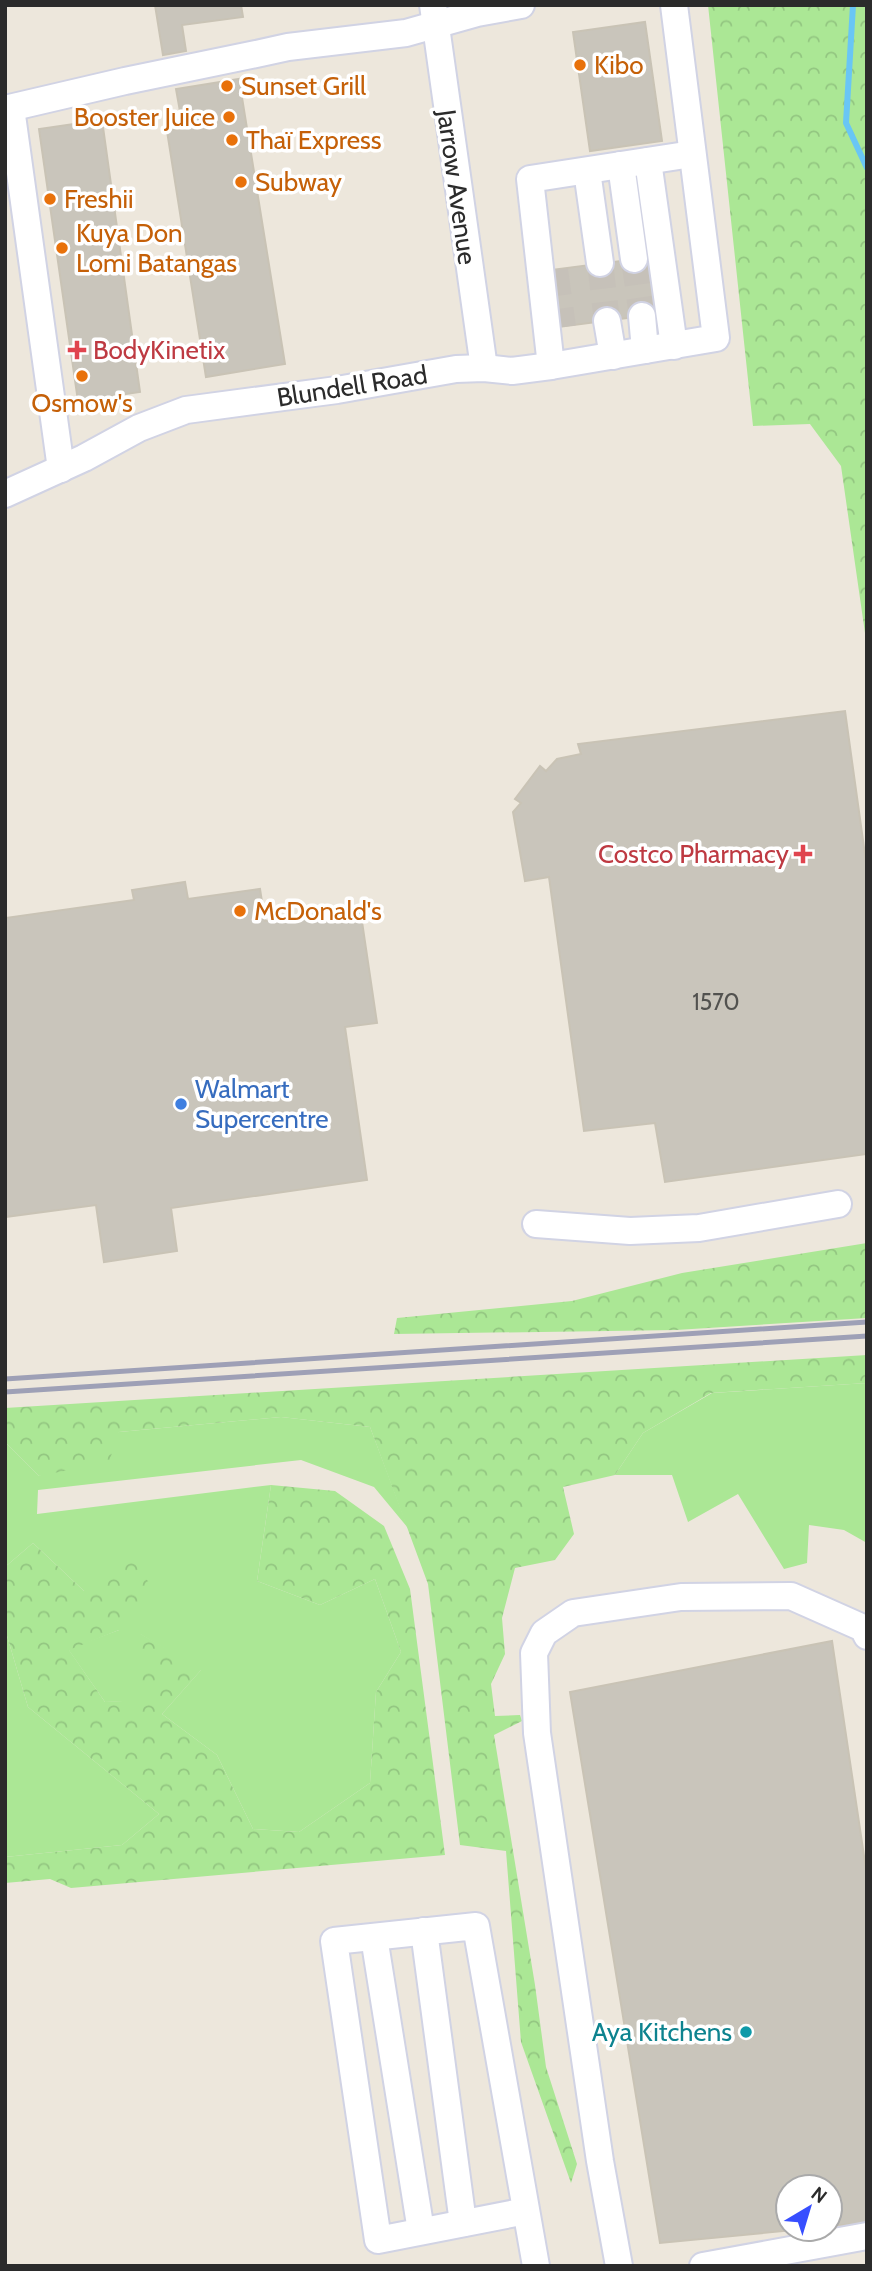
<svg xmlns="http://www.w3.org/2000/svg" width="872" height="2271" viewBox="0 0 872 2271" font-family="Cabin,sans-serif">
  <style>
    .green { fill: #abe795 }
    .forest { fill: url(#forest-crowns) }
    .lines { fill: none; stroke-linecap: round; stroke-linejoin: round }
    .stream { stroke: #69c6f5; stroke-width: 6 }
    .building { fill: #c9c5bb; stroke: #c9c3b5; stroke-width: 2 }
    .minor-tunnel { stroke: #c6c1b9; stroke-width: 26; stroke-dasharray: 26 13; stroke-linecap: butt }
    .minor-casing { stroke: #d1d3e4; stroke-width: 30 }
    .minor { stroke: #fff; stroke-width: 26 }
    .rail { stroke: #9ea0b6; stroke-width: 5 }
    .food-dot { fill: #e8710a; stroke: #fff; stroke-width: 2.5 }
    .health-dot { fill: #e0444e; stroke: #fff; stroke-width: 2.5 }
    .shop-dot { fill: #3f7fe0; stroke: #fff; stroke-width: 2.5 }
    .culture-dot { fill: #0f9aa8; stroke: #fff; stroke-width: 2.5 }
    .labels { text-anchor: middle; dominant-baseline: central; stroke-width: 7; stroke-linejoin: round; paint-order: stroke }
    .number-label { font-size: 23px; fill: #52524f }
    .food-label { font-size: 26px; fill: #c56008; stroke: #fff; text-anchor: start }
    .street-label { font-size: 26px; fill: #2b2b2b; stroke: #fff }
    .health-label { font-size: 26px; fill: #be3a42; stroke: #fff; text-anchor: start }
    .shop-label { font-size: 26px; fill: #366cbe; stroke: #fff; text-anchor: start }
    .culture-label { font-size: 26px; fill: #0d838f; stroke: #fff; text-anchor: end }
  </style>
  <defs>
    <pattern id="forest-crowns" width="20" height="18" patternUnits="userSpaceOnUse" patternTransform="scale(1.75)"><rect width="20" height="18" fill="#abe795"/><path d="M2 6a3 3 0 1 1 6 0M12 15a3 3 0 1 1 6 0" fill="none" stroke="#93c681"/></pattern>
  </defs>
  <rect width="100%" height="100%" fill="#ede7dc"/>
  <!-- green -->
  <g class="green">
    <polygon points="867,1383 867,1543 844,1530 809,1525 807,1563 784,1569 738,1494 688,1522 672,1475 615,1475 643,1433 712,1393"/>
    <polygon points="281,1417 370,1427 408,1528 374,1487 301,1460 38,1490 37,1514 271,1485 257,1581 320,1605 375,1579 401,1652 376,1692 370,1783 299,1832 253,1829 217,1755 162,1714 201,1670 140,1634 140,1701 105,1702 68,1649 119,1630 84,1591 33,1543 5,1567 5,1442 39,1476 119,1432"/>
    <polygon points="5,1629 28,1707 159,1814 122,1845 5,1857"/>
  </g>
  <!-- forest -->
  <g class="forest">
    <polygon points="708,5 867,5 867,647 841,466 810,424 753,426"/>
    <polygon points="867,1243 867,1318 676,1330 394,1334 397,1318 572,1301 682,1273"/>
    <polygon points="867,1355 867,1383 711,1393 643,1433 615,1475 563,1487 574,1534 555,1560 515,1568 502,1618 505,1654 491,1684 495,1716 520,1715 522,1721 494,1735 535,1985 546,2067 577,2164 571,2183 521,2042 506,1851 460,1845 428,1584 370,1427 281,1417 119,1432 109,1462 39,1476 5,1442 5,1408"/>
    <polygon points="271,1485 335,1491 384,1526 410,1589 445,1855 71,1888 50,1879 5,1883 5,1857 122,1845 159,1814 28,1707 5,1629 5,1567 33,1543 84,1591 129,1549 153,1590 119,1630 69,1650 105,1702 140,1700 139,1633 202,1669 162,1714 217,1755 253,1829 299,1832 370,1783 376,1692 401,1652 375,1579 320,1605 257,1581"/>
  </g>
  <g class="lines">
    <!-- stream -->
    <polyline class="stream" points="853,5 846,123 867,168"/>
  </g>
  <!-- building -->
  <g class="building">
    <polygon points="155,5 241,5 243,17 182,25 186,51 163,55"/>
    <polygon points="645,22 662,141 590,151 573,32"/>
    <polygon points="239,79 285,364 206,377 167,131 183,128 176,89"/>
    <polygon points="102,120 140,392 78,401 39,129"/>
    <polygon points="659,256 667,313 551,328 543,271"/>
    <polygon points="845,711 867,869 867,1154 665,1182 655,1123 584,1131 549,877 525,881 513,812 521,803 515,799 540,766 546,771 557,759 581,754 578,744"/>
    <polygon points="185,882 188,899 260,889 265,921 360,908 377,1023 345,1027 367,1180 171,1208 177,1251 104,1262 96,1205 5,1217 5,918 134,900 132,890"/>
    <polygon points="832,1641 867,1876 867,2223 830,2226 830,2187 788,2187 788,2229 804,2229 660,2243 570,1692"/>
  </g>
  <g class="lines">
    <!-- minor-tunnel -->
    <g class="minor-tunnel">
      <polyline points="634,259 642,316"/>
      <polyline points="600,263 607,321"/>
      <polyline points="555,270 563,327"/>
    </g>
    <!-- minor casing -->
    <g class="minor-casing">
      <g id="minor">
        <polyline points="433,5 484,368"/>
        <polyline points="11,108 61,469"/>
        <polyline points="5,109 125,81 256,54 288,47 406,33 477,13 521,5"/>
        <polyline points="648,161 674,346"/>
        <polyline points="621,165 634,259"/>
        <polyline points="587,171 600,263"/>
        <polyline points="642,316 645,350"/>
        <polyline points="607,321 613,356"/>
        <polyline points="551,366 530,179 692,154"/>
        <polyline points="5,494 84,458 139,428 186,410 337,390 456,369 484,368 512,371 551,366 716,338 674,5"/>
        <polyline points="536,1224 630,1231 699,1228 838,1204"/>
        <polyline points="424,1931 463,2223"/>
        <polyline points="374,1937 421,2231"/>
        <polyline points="526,2211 378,2240 334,1941 476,1926 536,2266"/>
        <polyline points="619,2266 600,2161 537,1733 534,1653 544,1633 573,1613 681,1597 791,1596 863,1628 867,1636"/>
        <polyline points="703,2266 867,2236"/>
      </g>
    </g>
    <!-- minor -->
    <use href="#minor" class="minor"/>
    <!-- rail -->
    <g class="rail">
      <polyline points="5,1379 867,1322"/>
      <polyline points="5,1392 867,1336"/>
    </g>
  </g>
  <!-- markers -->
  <g class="food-dot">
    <circle cx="580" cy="65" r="7"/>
    <circle cx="227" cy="86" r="7"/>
    <circle cx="229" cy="117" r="7"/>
    <circle cx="232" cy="140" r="7"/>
    <circle cx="241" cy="182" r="7"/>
    <circle cx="50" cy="199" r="7"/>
    <circle cx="62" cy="248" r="7"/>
    <circle cx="82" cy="376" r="7"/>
    <circle cx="240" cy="911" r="7"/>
  </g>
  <g class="health-dot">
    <path d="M73.5 339.5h7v7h7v7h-7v7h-7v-7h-7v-7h7z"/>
    <path d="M799.5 843.5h7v7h7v7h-7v7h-7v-7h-7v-7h7z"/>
  </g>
  <circle class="shop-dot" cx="181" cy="1104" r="7"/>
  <circle class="culture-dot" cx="746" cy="2032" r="7"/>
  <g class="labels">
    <!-- number labels -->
    <g class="number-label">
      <text x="716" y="1002">1570</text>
    </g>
    <!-- food labels -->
    <g class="food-label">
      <text x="594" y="65">Kibo</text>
      <text x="241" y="86">Sunset Grill</text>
      <text x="215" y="117" text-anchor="end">Booster Juice</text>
      <text x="246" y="140">Thaï Express</text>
      <text x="255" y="182">Subway</text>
      <text x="64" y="199">Freshii</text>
      <text x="76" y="233">Kuya Don<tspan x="76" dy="30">Lomi Batangas</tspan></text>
      <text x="82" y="403" text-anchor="middle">Osmow's</text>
      <text x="254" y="911">McDonald's</text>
    </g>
    <!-- street labels -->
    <g class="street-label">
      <text transform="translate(457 187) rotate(82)">Jarrow Avenue</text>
      <text transform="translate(352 386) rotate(-9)">Blundell Road</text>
    </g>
    <!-- health labels -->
    <g class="health-label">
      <text x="93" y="350">BodyKinetix</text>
      <text x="789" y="854" text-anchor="end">Costco Pharmacy</text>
    </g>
    <!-- shop labels -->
    <g class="shop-label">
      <text x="195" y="1089">Walmart<tspan x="195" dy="30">Supercentre</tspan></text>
    </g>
    <!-- culture labels -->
    <g class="culture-label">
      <text x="732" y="2032">Aya Kitchens</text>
    </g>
  </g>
  <!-- border -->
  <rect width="872" height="2271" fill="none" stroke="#2b2b2b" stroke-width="14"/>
  <!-- north arrow -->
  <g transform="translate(809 2208) rotate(38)"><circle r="33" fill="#ffffff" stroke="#aaaaaa" stroke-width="2"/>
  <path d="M0-5L12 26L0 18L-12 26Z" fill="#374eff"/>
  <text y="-10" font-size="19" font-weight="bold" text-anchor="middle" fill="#2b2b2b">N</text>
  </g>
</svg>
